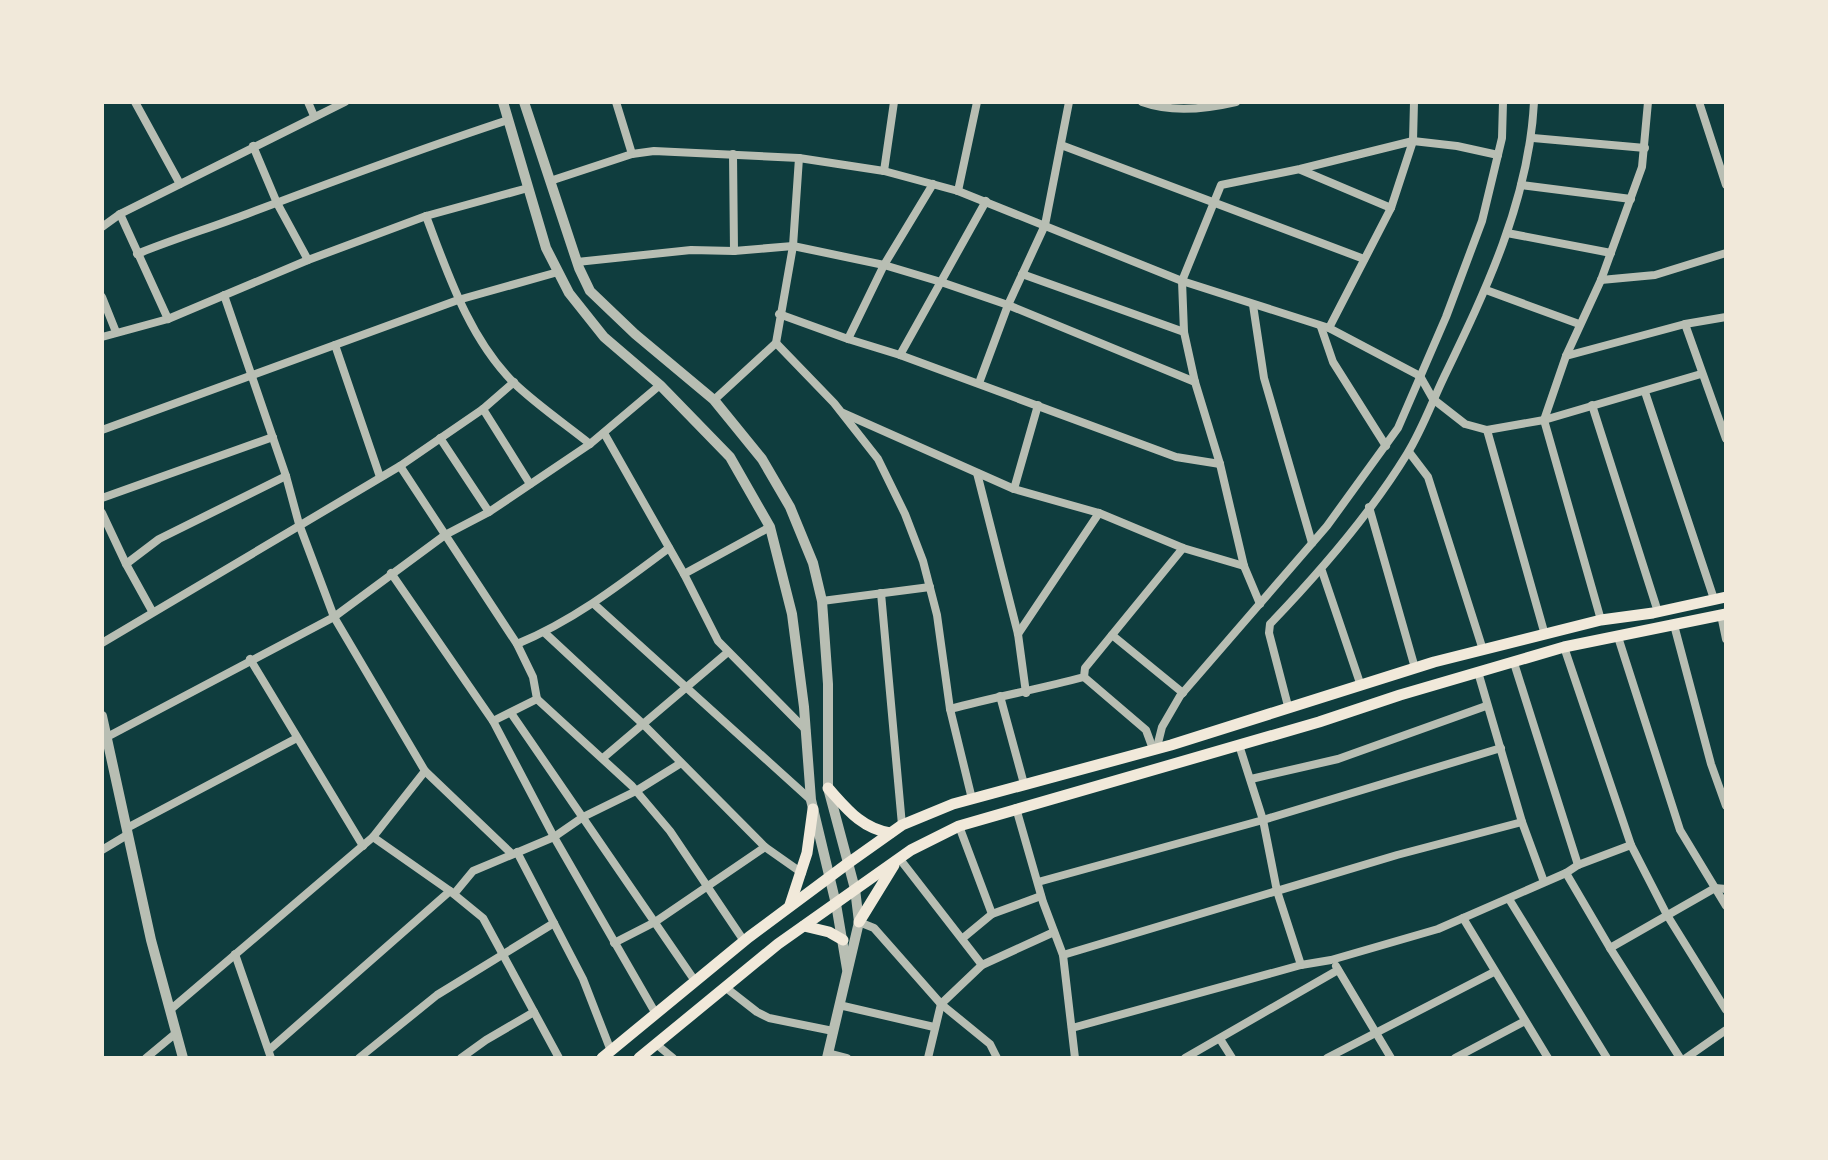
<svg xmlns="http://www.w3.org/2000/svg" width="1828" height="1160" viewBox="0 0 1828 1160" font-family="'Golos Text',sans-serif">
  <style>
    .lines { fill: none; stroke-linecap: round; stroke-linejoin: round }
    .minor { stroke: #b8beb3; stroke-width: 8 }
    .tertiary { stroke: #b8beb3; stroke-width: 10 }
    .secondary { stroke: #f1e9da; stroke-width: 11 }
  </style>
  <rect width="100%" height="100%" fill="#0f3d3e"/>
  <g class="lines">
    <!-- minor -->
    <g class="minor">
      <polyline points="135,102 180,184"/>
      <polyline points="308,102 314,116"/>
      <polyline points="616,102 632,154"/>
      <path d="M1142 102C1172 113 1206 109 1236 102"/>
      <polyline points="1699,102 1726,185"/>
      <polyline points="1533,138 1645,148"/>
      <polyline points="1061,145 1364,259"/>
      <polyline points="253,146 277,203 308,260"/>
      <polyline points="733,154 734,251"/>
      <polyline points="1301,170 1391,208"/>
      <polyline points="884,171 894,102"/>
      <polyline points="550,181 632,154 654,151 799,158 884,171 958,191 1182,281 1329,328 1420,376 1433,399 1465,424 1487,430 1544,420 1701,374"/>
      <polyline points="1521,185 1631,199"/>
      <polyline points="958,191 977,102"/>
      <polyline points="120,214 168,319"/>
      <path d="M426 216C448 274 469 338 514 383 537 405 565 424 590 444"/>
      <polyline points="102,227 120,214 345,102"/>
      <polyline points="1507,233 1611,253"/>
      <path d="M137 254C174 239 210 228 247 214 334 181 420 149 508 120"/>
      <polyline points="577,262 691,250 734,251 793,246 884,265 941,282 1008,305 1195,382"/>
      <polyline points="1022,274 1184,332"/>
      <polyline points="1601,280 1655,275 1726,253"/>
      <polyline points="1486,290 1579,324"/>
      <polyline points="224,295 286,476 299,524 334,617 425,771 512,854"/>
      <polyline points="102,297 116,332"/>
      <polyline points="1253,305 1264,378 1312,543"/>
      <polyline points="779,314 848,339 900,355 1176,457 1220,464"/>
      <polyline points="1685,324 1726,439"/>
      <polyline points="1321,327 1333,362 1386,446"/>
      <polyline points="1329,328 1391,208 1413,141 1414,102"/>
      <polyline points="102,337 168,319 308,260 426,216 528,188"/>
      <polyline points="848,339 884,265 933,184"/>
      <polyline points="776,343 834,403 878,459 905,514 923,561 937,615 950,709 972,799"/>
      <polyline points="335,345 380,477"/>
      <polyline points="900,355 986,201"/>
      <polyline points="1566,356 1685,324 1726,317"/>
      <polyline points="979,383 1008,305 1045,225 1069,102"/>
      <polyline points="1645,392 1714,599"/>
      <polyline points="714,400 776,343 793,246 799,158"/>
      <polyline points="1592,405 1658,612"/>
      <polyline points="483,409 530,484"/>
      <polyline points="843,413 1014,489 1099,513 1183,548 1244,566"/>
      <polyline points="102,430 458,300 558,272"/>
      <polyline points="1487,430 1545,635"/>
      <polyline points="604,433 684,574 718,641 806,730"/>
      <polyline points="440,438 489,512"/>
      <polyline points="1409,452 1428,477 1483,650"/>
      <polyline points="400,466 517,644 533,677 537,699 493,721 554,837 656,1014"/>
      <polyline points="977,473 1018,634 1026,693"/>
      <polyline points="1014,489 1038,405"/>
      <polyline points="102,498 273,437"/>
      <polyline points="1369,507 1415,668"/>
      <polyline points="102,513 126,564 152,611"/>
      <polyline points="126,564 159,539 286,476"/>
      <polyline points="1322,571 1361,686"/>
      <polyline points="391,573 493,721"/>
      <polyline points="684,574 770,527"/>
      <polyline points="881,593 902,825"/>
      <polyline points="822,601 930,587"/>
      <polyline points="594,604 811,800"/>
      <polyline points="1260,604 1244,566 1220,464 1195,382 1184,332 1182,281 1221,185 1300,169 1413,141 1457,146 1498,155"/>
      <polyline points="1721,615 1726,639"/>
      <polyline points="1601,620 1544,420 1566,356 1601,280 1642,167 1648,102"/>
      <polyline points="1674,625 1711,764 1726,806"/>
      <polyline points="545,633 644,725 765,847 802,873"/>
      <polyline points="1018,634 1099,513"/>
      <polyline points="1112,635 1183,693"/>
      <polyline points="1618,637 1680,830 1726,906"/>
      <polyline points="102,643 400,466 483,409 514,382"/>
      <path d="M517 644C573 621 621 584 669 548"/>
      <polyline points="1564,647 1631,845 1667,915 1726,1010"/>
      <polyline points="250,659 363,846"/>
      <polyline points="1514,663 1578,865"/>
      <polyline points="1478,672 1522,822 1544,882"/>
      <polyline points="1084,677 1146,730 1153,749"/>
      <polyline points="1000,696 1024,784"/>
      <polyline points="537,699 632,786 670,831 744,941"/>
      <path d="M1288 706 1269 633 1270 624C1320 572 1369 516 1407 454 1422 430 1432 402 1444 377 1486 290 1529 200 1534 102"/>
      <path d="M950 709C995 697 1039 689 1084 677L1085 668 1183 548"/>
      <polyline points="511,713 695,981"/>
      <polyline points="107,737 334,617 445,535 489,512 590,444 660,385"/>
      <polyline points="1239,745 1263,820 1277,891 1301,965"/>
      <polyline points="1157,747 1162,727 1180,696 1327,526 1398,428 1446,317 1482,221 1502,138 1503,102"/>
      <polyline points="603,758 728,652"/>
      <polyline points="1251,779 1338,759 1486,706"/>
      <polyline points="1016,808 1043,902 1063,955 1075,1058"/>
      <polyline points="959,826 992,914"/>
      <polyline points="127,828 297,738"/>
      <polyline points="373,837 450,891 483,918 559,1058"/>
      <polyline points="102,850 127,835"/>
      <polyline points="517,852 583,979 611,1051"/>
      <polyline points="899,858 982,965"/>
      <polyline points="1566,873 1610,948 1680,1058"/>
      <polyline points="1038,882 1263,820 1501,748"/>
      <polyline points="454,894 473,871 554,837 583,817 636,791 681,763"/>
      <polyline points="1509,899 1607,1058"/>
      <polyline points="1463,918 1548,1058"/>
      <polyline points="859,922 874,928 941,1004 990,1044 997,1058"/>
      <polyline points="963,938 992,914 1041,896"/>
      <polyline points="614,943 655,922 765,847"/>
      <polyline points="1610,948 1715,888 1726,889"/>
      <polyline points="235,954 271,1058"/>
      <polyline points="1063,955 1397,855 1522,822"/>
      <polyline points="1336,966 1391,1058"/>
      <polyline points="725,987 757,1012 769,1018 833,1031"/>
      <polyline points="839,1005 934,1027"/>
      <polyline points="170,1010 373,837 425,771"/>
      <polyline points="1072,1028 1301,965 1331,960 1438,929 1566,873 1578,865 1631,845"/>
      <polyline points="1220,1039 1232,1058"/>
      <polyline points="656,1044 673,1058"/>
      <polyline points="269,1050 450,891"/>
      <polyline points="828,1053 847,1058"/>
      <polyline points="146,1058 176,1033"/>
      <polyline points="359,1058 437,995 554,923"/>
      <polyline points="461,1058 486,1040 534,1012"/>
      <polyline points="928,1058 941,1004 982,965 1054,932"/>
      <polyline points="1185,1058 1338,970"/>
      <polyline points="1327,1058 1494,972"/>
      <polyline points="1455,1058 1525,1021"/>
      <polyline points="1686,1058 1726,1030"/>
    </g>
    <!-- tertiary -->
    <g class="tertiary">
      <polyline points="503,102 546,248 569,293 604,337 660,385 730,457 770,527 792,614 804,707 811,800 836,904 847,969"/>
      <polyline points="524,102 579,268 590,291 635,334 714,400 762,459 790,507 813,563 822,601 828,684 828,788 855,889 859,922 827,1058"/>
      <polyline points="102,716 151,940 183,1058"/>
    </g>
    <!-- secondary -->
    <g class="secondary">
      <path d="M828 788C847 809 861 828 890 833"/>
      <polyline points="790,905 807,853 813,809"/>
      <polyline points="859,922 894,865"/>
      <polyline points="804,926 829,932 843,940"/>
      <polyline points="602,1058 749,937 847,864 902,825 953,804 1171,745 1434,662 1601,620 1653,613 1726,597"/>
      <polyline points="639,1058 778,944 911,850 959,826 1319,722 1400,695 1564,647 1726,614"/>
    </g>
  </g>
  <!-- border -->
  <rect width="1828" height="1160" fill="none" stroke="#f1e9da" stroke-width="208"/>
</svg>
